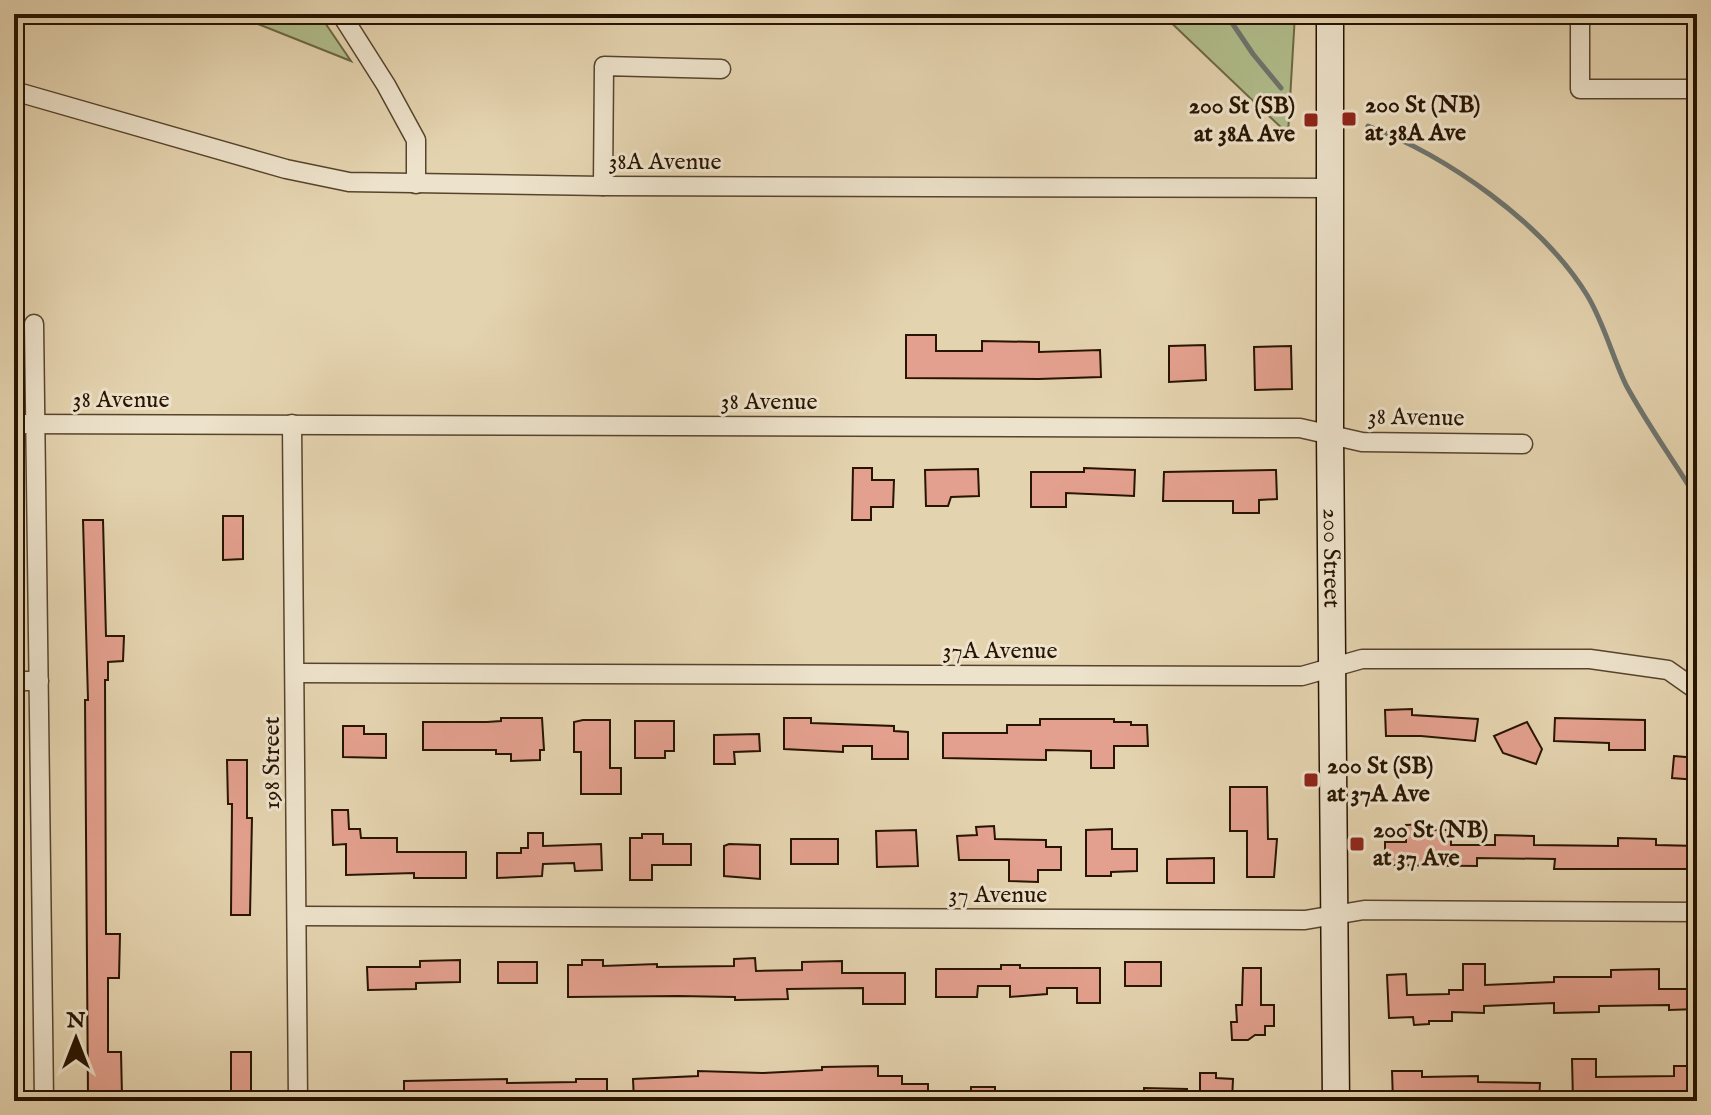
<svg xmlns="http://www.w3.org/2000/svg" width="1711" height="1115" viewBox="0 0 1711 1115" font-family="'IM FELL English',serif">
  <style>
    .green { fill: #b1bd8c; stroke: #6c6846; stroke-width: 2 }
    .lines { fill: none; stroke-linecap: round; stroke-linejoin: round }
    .stream { stroke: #6e746e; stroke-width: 5 }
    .building { fill: #e3a08e; stroke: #281400; stroke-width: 2 }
    .minor-casing { stroke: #57442c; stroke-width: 21 }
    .secondary-casing { stroke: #281400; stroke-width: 29 }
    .minor { stroke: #ede2cb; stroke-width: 18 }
    .secondary { stroke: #ede2cb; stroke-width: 26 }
    .poi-dot { fill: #8f2418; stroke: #ede2cb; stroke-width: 3 }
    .labels { text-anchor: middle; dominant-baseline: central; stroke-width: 6; stroke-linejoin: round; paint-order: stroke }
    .poi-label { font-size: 24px; font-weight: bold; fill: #281400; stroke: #ede2cb; text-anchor: start }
    .street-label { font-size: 24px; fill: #281400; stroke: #ede2cb }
  </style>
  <rect width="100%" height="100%" fill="#e4d3af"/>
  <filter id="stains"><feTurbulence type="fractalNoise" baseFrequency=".0025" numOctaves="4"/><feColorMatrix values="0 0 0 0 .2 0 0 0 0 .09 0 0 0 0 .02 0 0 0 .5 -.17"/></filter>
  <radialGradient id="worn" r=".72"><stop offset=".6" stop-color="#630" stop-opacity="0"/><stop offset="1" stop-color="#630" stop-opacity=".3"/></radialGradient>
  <!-- green -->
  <g class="green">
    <polygon points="211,14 319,14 351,61 258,24"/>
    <polygon points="1162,14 1295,14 1288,134"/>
  </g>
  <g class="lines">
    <!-- stream -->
    <g class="stream">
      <polyline points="1226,14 1253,54 1281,88"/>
      <path d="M1368 126C1447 156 1542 222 1587 295 1604 323 1612 356 1626 385 1647 424 1674 461 1697 499"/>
    </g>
  </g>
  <!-- building -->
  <g class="building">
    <polygon points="906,335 936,335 936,351 982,351 982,341 1039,342 1039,352 1100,350 1101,377 1038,379 906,378"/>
    <polygon points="1205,345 1206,380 1169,382 1169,346"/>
    <polygon points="1291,346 1292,389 1255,390 1254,347"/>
    <polygon points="853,468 872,468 872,480 894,480 893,507 871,507 871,520 852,520"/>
    <polygon points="1084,468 1135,470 1134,496 1066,493 1066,507 1031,507 1031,472 1084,472"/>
    <polygon points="978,469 979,496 951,497 948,506 926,506 925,470"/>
    <polygon points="1276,470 1277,499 1259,500 1259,513 1233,513 1233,501 1163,501 1164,472"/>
    <polygon points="223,516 243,516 243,559 223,560"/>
    <polygon points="83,520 103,520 106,636 124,636 123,661 108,662 108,680 105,680 106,934 120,934 119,978 108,978 108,1052 121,1052 122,1096 88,1096 85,700 88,700"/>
    <polygon points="1412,709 1412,715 1478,719 1475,741 1421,736 1386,736 1385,710"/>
    <polygon points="501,718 542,718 544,750 540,750 540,760 511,761 511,754 496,754 496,750 423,750 423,722 487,722 501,721"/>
    <polygon points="784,718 811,718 811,723 894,726 894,731 908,732 908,759 872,759 872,746 843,746 843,752 784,749"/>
    <polygon points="1555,718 1645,720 1645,750 1609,750 1609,743 1554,741"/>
    <polygon points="1040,719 1114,719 1114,722 1131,722 1131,725 1147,725 1148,746 1114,746 1114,768 1091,768 1091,751 1046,750 1046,760 943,758 943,733 1007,733 1007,725 1040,725"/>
    <polygon points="583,720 610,720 610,768 621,768 621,794 581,794 581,752 574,752 574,722"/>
    <polygon points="635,721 674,721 674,751 665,751 665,758 635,758"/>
    <polygon points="1527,722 1542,749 1536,764 1503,753 1494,736"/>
    <polygon points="343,726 364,726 364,734 386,734 386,758 343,757"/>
    <polygon points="759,734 760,751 734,752 735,764 714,764 714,735"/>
    <polygon points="1674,756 1697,758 1697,780 1672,778"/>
    <polygon points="227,760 247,760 247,818 252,818 250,915 231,915 232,804 228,804"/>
    <polygon points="1230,787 1267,787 1268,839 1277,839 1274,877 1247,877 1247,831 1230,831"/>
    <polygon points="332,810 348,810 349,829 360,829 361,838 397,838 397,852 466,852 466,878 414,878 414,873 346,875 346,844 333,845"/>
    <polygon points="1426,824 1426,830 1451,830 1451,845 1495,845 1495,835 1534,836 1534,845 1618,846 1618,838 1656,839 1656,845 1697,846 1697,869 1554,869 1555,859 1477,858 1477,866 1385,865 1385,842 1406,842 1406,825"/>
    <polygon points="994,826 995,839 1046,840 1046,847 1061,847 1061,870 1038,870 1038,882 1009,881 1009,860 959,860 957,836 977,835 976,827"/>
    <polygon points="1112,829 1112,849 1137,849 1137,871 1111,872 1111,876 1086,876 1086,830"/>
    <polygon points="916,830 918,866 877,867 876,831"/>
    <polygon points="528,833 543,833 543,846 601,844 602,870 575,871 574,863 543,864 542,876 497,878 497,853 521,853 521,848 528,848"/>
    <polygon points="642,834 663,834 663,844 691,844 691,865 652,865 652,880 630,880 630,838 642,838"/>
    <rect x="791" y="839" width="47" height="25"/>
    <polygon points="729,844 760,845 760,879 724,876 724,846"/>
    <polygon points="1214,858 1214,883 1167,883 1167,859"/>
    <polygon points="755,958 756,971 802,970 802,962 842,961 842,973 905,973 905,1004 863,1004 863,988 787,989 788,999 735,1000 735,997 678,996 568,997 568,965 582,965 582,960 603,960 603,966 657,964 657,967 734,966 734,959"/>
    <polygon points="460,960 460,982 416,983 416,989 368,990 367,967 420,967 420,961"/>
    <rect x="498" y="962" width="39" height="21"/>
    <rect x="1125" y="962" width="36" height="24"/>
    <polygon points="1463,964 1485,964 1485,985 1554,982 1554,977 1611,977 1611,970 1659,969 1659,989 1697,989 1697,1009 1669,1010 1669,1005 1599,1006 1599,1012 1554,1013 1554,1003 1484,1006 1484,1013 1452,1012 1452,1021 1429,1021 1429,1024 1414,1025 1413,1017 1389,1018 1387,975 1406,974 1407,995 1449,994 1449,990 1463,990"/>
    <polygon points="1001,965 1020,965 1020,968 1100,968 1100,1003 1077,1003 1077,988 1047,988 1047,994 1010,997 1010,986 978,986 977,997 936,997 936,969 1001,969"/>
    <polygon points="1243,968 1261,968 1261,1005 1274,1005 1274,1026 1265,1026 1265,1035 1255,1035 1248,1040 1232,1040 1231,1022 1237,1022 1236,1005 1242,1005"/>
    <polygon points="231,1052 251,1052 251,1095 231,1096"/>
    <polygon points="1572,1059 1596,1059 1596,1077 1674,1076 1674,1066 1697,1066 1697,1101 1573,1101"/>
    <polygon points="878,1066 878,1076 902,1076 902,1084 928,1084 928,1101 839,1098 839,1093 822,1092 783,1092 783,1101 763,1101 763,1096 680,1097 680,1101 634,1101 633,1079 698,1076 698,1071 763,1073 822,1070 822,1067"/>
    <polygon points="1392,1071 1422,1071 1422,1077 1478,1076 1478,1082 1540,1083 1539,1101 1493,1101 1493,1098 1393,1101"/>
    <polygon points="1200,1073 1216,1073 1216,1078 1233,1079 1232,1101 1200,1101"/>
    <polygon points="507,1079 507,1083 576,1082 576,1079 607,1079 607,1101 404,1101 404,1081"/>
    <rect x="971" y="1087" width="24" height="14"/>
    <polygon points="1144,1088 1187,1089 1187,1101 1144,1101"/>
  </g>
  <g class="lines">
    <!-- minor casing -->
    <g class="minor-casing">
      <g id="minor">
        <polyline points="341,14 386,85 416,140 416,184"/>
        <polyline points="1580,14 1580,89 1697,89"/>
        <polyline points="14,91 286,169 349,182 603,186 1329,188"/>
        <polyline points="603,186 604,66 721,69"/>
        <polyline points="34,324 44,1101"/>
        <polyline points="14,424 1300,428 1362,442 1523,444"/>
        <polyline points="292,424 298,1101"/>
        <polyline points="296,673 1302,676 1362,659 1590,659 1668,670 1695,689"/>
        <polyline points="14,681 39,681"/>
        <polyline points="297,916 1305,920 1364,910 1697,912"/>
      </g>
    </g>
    <!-- secondary casing -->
    <g class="secondary-casing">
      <g id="secondary">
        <path id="s1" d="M1330 14V435L1336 1101"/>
      </g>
    </g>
    <!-- minor -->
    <use href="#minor" class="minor"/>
    <!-- secondary -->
    <use href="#secondary" class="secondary"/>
  </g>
  <!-- markers -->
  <g class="poi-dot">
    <rect x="1341" y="111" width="16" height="16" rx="4"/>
    <rect x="1303" y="112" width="16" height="16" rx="4"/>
    <rect x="1303" y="772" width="16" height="16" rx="4"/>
    <rect x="1349" y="836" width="16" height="16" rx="4"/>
  </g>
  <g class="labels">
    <!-- poi labels -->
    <g class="poi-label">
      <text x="1365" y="105">200 St (NB)<tspan x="1365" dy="28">at 38A Ave</tspan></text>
      <text x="1295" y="106" text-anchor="end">200 St (SB)<tspan x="1295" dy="28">at 38A Ave</tspan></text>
      <text x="1327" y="766">200 St (SB)<tspan x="1327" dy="28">at 37A Ave</tspan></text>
      <text x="1373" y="830">200 St (NB)<tspan x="1373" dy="28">at 37 Ave</tspan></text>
    </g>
    <!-- street labels -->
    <g class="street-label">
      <text x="665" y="162">38A Avenue</text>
      <text x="121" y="400">38 Avenue</text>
      <text x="769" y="402">38 Avenue</text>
      <text transform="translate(1416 418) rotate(1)">38 Avenue</text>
      <text stroke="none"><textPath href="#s1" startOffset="544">200 Street</textPath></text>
      <text x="1000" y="651">37A Avenue</text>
      <text transform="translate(272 763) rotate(-90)">198 Street</text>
      <text x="998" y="895">37 Avenue</text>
    </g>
  </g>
  <!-- margin -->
  <rect width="1711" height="1115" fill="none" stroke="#e4d3af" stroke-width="48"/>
  <rect x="16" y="16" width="1679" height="1083" fill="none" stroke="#281400" stroke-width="4"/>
  <rect x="24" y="24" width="1663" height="1067" fill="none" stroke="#281400" stroke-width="2"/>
  <!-- north arrow -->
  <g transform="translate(76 1039)" stroke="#ede2cb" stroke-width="6" paint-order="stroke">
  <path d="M0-6L14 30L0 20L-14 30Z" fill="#281400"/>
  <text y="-12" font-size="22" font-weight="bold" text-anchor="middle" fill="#281400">N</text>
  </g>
  <rect width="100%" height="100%" filter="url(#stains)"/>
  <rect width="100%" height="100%" fill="url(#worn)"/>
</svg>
